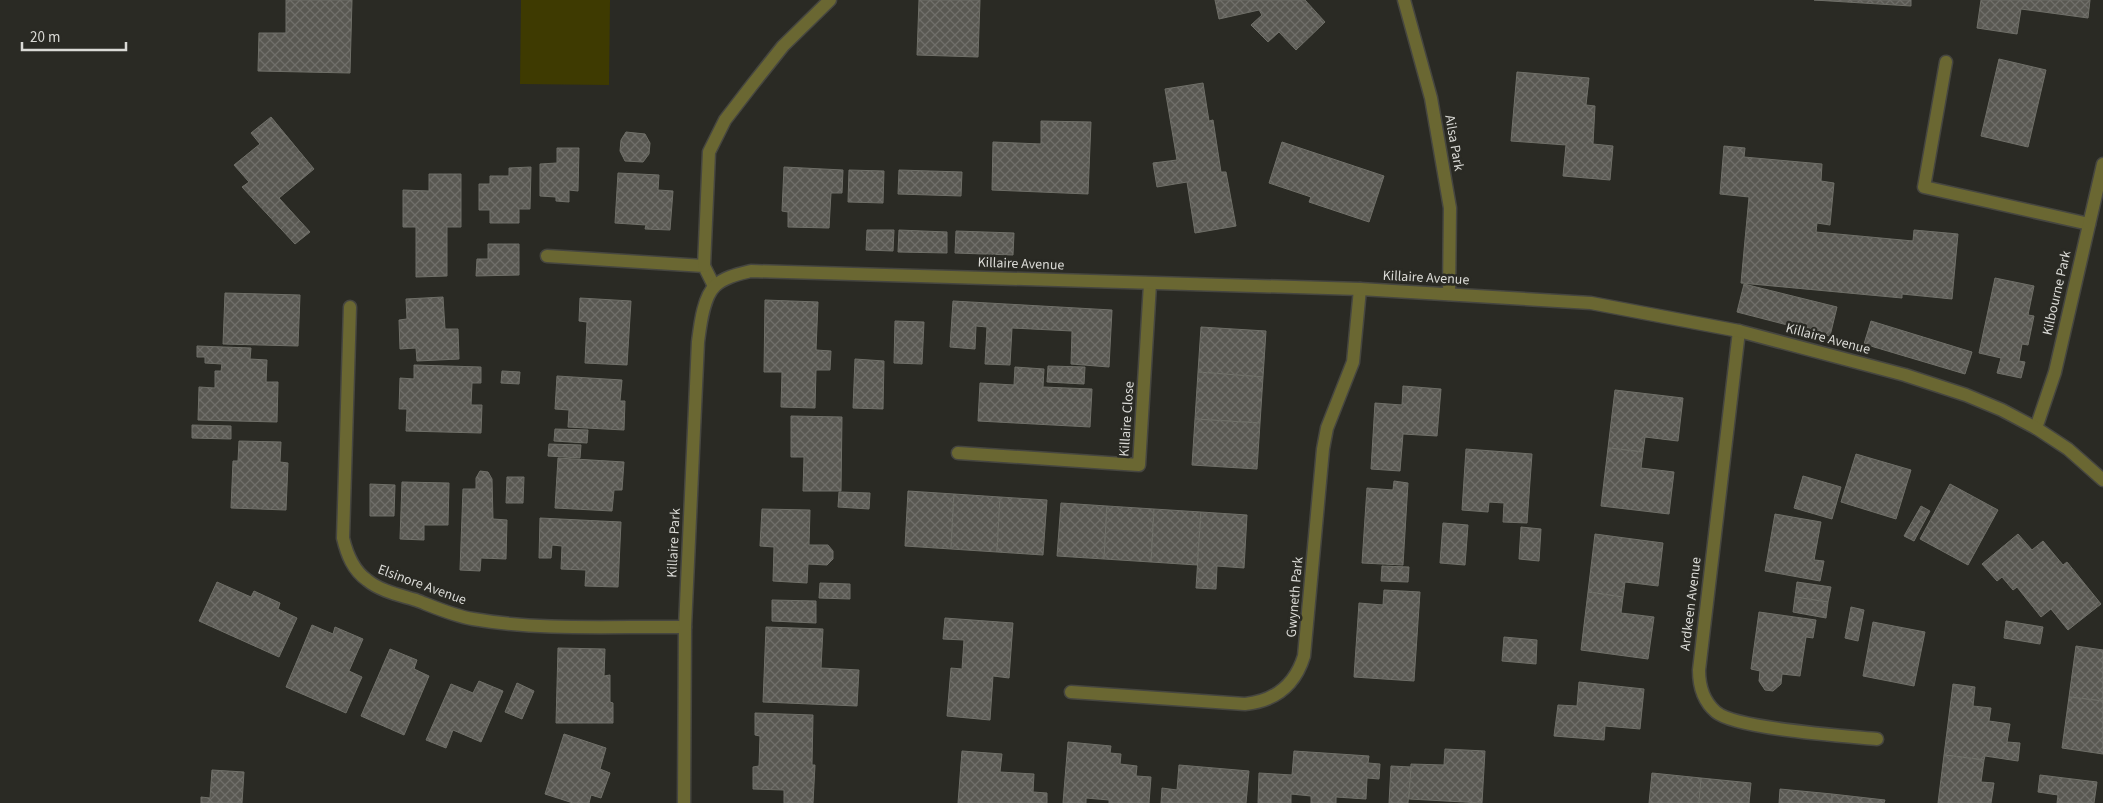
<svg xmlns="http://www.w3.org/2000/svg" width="2103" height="803" viewBox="0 0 2103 803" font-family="'Source Sans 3',sans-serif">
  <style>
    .park { fill: #3e3a01 }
    .building { fill: url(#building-cross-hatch); stroke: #6f6f68 }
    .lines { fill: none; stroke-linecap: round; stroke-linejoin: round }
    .service-casing { stroke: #464640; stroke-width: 15 }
    .minor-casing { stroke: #464640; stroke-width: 15 }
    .service { stroke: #6a6732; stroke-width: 12 }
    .minor { stroke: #6a6732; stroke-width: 12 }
    .labels { text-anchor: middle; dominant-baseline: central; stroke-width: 5; stroke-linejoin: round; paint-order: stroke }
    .street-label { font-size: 14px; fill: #dadad6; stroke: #2a2a24 }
  </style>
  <defs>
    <pattern id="building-cross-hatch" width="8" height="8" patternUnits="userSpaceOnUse" patternTransform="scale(1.25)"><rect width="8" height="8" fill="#595852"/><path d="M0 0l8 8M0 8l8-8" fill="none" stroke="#706f6a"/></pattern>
  </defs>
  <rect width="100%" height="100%" fill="#2a2a24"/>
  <!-- park -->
  <polygon class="park" points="521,0 610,0 609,85 520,84"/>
  <!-- building -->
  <g class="building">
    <polygon points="286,0 352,0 350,73 258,71 259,33 286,33"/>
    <polygon points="919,0 980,0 978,57 917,55"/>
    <polygon points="1215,0 1305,0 1325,22 1296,50 1279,32 1268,42 1251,25 1262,15 1259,10 1219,19"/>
    <polygon points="1814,0 1911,0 1911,6"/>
    <polygon points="1981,0 2090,0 2088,18 2021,9 2017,34 1977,28"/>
    <polygon points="1999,59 2046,70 2028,147 1981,136"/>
    <polygon points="1517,72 1589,78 1586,105 1595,106 1593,144 1613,146 1610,180 1563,176 1566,145 1511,141"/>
    <polygon points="1203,83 1209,121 1213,120 1221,172 1226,172 1236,226 1195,233 1187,182 1157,187 1153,163 1177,160 1165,89"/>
    <polygon points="271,117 314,169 279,198 310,232 295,244 242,187 249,182 234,165 260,144 251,133"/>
    <polygon points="1041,121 1091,122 1088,194 992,190 993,142 1041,144"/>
    <polygon points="626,132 645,134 650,143 649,154 643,162 625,161 620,151 621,140"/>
    <polygon points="1282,142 1384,176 1369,222 1309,202 1311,197 1269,183"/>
    <polygon points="1724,146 1745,148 1744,157 1822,164 1821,181 1834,183 1830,225 1817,223 1816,232 1913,241 1914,230 1958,234 1952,299 1902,294 1902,298 1741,283 1749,197 1720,194"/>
    <polygon points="557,148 579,148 578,191 569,190 569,202 556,201 556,197 540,196 540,164 557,163"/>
    <polygon points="531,167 530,209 519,209 519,223 490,223 490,210 479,210 479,184 490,184 490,176 509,176 509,168"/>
    <polygon points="784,167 843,170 842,193 831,193 829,228 788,227 788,212 782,211"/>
    <polygon points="849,170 884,171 883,203 848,202"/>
    <polygon points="899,170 962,172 961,196 898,194"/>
    <polygon points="618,173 659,175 658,190 673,191 670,230 645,229 646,225 615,223"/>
    <polygon points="429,174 461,174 461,227 447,227 447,276 416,277 416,227 403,227 403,190 429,191"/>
    <polygon points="867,230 894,230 893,251 866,250"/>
    <polygon points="899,230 947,232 947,253 898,252"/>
    <polygon points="956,231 1014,233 1013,255 955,253"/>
    <polygon points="488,244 519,244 519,275 476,276 477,259 488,259"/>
    <polygon points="1995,278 2034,286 2028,315 2034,316 2028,345 2022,344 2019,361 2025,362 2021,378 1997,373 2001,358 1979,353"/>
    <polygon points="1744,284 1837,307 1830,336 1737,312"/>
    <polygon points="225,293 300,295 298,346 223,344"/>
    <polygon points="443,297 445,329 458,329 459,359 417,361 416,348 400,349 399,320 407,319 406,299"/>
    <polygon points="580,298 631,301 627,365 585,363 587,322 579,321"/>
    <polygon points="765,300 818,302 816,350 831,351 830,370 816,370 815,408 781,407 782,372 764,372"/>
    <polygon points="953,301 1112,310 1109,367 1071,364 1072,331 1012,328 1010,365 985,364 987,327 976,326 975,349 950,347"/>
    <polygon points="895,321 924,322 922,364 894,363"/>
    <polygon points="1871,321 1972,352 1965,374 1864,344"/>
    <polygon points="1201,327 1266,331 1263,377 1198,372"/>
    <polygon points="197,346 251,348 250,359 267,360 266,382 278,382 277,422 198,420 199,387 215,388 215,371 221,371 222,364 205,363 205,357 197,357"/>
    <polygon points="855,359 884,361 883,409 853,408"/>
    <polygon points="414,365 481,367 481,383 472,383 471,405 482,405 481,433 406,431 407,409 399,409 400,378 414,379"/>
    <polygon points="1048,366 1085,367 1084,384 1047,382"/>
    <polygon points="1015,367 1044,369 1043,387 1092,389 1090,427 978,421 980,383 1014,385"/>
    <polygon points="502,371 520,372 519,384 501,383"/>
    <polygon points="1198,372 1263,377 1260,423 1195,419"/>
    <polygon points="557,376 622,380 620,401 625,401 624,430 568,427 569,410 555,409"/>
    <polygon points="1403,386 1441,389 1437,436 1403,434 1400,471 1371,469 1375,403 1402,405"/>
    <polygon points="1615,390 1683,398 1678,441 1645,437 1643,452 1608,448"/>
    <polygon points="791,416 842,417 841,491 803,491 804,457 791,457"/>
    <polygon points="1195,419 1260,423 1257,469 1192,465"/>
    <polygon points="192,425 231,426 231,439 192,438"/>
    <polygon points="555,429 588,430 587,443 554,441"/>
    <polygon points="239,441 281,442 280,462 288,463 286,510 231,508 233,461 238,461"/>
    <polygon points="549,444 581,445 580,458 548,456"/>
    <polygon points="1608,448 1643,452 1641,468 1674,472 1669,514 1601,506"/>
    <polygon points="1466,449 1532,454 1527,523 1503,522 1504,503 1489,502 1488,512 1462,510"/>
    <polygon points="1856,454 1911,470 1896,519 1841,502"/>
    <polygon points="558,458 624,462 622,490 614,490 612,511 555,508"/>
    <polygon points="480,471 488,472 492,479 493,519 507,520 506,559 481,558 480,571 460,570 463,489 476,489 476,478"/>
    <polygon points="1803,476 1841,487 1832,519 1794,508"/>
    <polygon points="507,477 524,477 523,503 506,503"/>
    <polygon points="1394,481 1408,483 1403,565 1362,563 1367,488 1393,490"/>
    <polygon points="402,482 449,483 448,525 424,525 424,540 400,539"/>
    <polygon points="370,484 395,485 394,516 370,516"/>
    <polygon points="1950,484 1998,510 1968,565 1920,539"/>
    <polygon points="908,491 954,494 951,549 905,546"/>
    <polygon points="839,492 870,493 869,509 838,507"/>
    <polygon points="954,494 1000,497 997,552 951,549"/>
    <polygon points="1000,497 1047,500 1043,555 997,552"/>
    <polygon points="1061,503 1107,506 1104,559 1057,556"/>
    <polygon points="1107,506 1154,509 1151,562 1104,559"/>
    <polygon points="1921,506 1930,511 1914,541 1904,536"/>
    <polygon points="762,509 810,510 809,545 828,545 833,551 833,559 827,565 808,564 807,583 773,581 774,547 760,546"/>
    <polygon points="1154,509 1201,512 1197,565 1151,562"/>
    <polygon points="1201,512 1247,515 1244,568 1217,566 1216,589 1196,588"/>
    <polygon points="1775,514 1821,522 1814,560 1824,561 1820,581 1765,571"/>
    <polygon points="540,518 621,522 618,587 585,586 586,570 561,569 562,546 552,545 551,558 539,558"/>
    <polygon points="1443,523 1468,525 1465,565 1440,563"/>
    <polygon points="1521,527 1541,529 1539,561 1519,559"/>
    <polygon points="1595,534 1663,543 1658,586 1625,582 1623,597 1588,592"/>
    <polygon points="2018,534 2032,550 2043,541 2063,565 2067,562 2101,604 2068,630 2051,609 2041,617 2017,587 2013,590 2002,577 1997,581 1982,564"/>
    <polygon points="1382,566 1409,567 1408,582 1381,581"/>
    <polygon points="217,582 251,597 254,591 280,603 278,609 297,618 279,657 199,621"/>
    <polygon points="1797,582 1831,587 1828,602 1795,597"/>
    <polygon points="820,583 850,584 850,599 819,598"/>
    <polygon points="1384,590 1420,592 1414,681 1354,677 1359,603 1383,605"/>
    <polygon points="1588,592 1623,597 1621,613 1654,617 1648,659 1581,650"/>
    <polygon points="1795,597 1828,602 1826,618 1793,612"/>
    <polygon points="772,600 816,601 816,623 772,621"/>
    <polygon points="1851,607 1864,610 1858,641 1845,638"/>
    <polygon points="1759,612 1816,620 1813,638 1806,637 1800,676 1782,674 1781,684 1773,691 1765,690 1759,681 1760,671 1751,669"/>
    <polygon points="945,618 1013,623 1009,678 993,676 990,720 947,716 951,668 962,669 964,640 943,639"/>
    <polygon points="2006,621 2043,627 2040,644 2004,638"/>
    <polygon points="1873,622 1925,632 1914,686 1863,676"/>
    <polygon points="312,625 333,634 335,627 363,639 349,671 362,677 346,713 286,687"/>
    <polygon points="766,627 823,629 821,668 859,670 857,706 763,702"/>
    <polygon points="1504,637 1537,640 1536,664 1502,661"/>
    <polygon points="2076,646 2103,650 2103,701 2069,697"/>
    <polygon points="558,648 605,649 604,676 610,675 610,702 613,703 613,723 556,723"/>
    <polygon points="390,649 417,660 414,669 429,676 404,735 361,716"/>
    <polygon points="479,681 503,691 481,742 453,730 446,748 426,740 451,684 473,693"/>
    <polygon points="1579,682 1644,689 1640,729 1605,726 1604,740 1554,736 1558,705 1577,706"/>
    <polygon points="517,683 534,691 522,719 505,712"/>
    <polygon points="1953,684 1975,687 1973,706 1991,708 1989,721 2010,724 2007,742 2020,743 2018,761 1985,756 1984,760 1944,755"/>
    <polygon points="2069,697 2103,701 2103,754 2062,748"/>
    <polygon points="755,713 813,715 812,765 815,765 813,803 784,803 784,790 753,789 753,767 759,766 760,736 755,735"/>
    <polygon points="564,734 606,748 600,769 610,773 601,798 591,795 589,803 573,803 545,794"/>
    <polygon points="1068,742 1111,746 1110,753 1121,754 1120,764 1137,766 1136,776 1151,777 1149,803 1109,803 1109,800 1086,798 1086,803 1063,803"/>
    <polygon points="1445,749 1485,751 1482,803 1409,799 1411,764 1444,765"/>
    <polygon points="962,751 1002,754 1000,772 1034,774 1033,792 1047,793 1047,803 958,803"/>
    <polygon points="1294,751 1369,756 1368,763 1380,764 1379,779 1367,778 1366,799 1336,797 1336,803 1311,803 1311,796 1291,794 1291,803 1258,803 1259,773 1292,775"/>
    <polygon points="1944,755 1984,760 1981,782 1994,783 1991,803 1938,803"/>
    <polygon points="1179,765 1249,771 1246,803 1161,803 1162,788 1177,790"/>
    <polygon points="1391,766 1411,767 1408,803 1389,803"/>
    <polygon points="212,770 244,772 242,803 201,803 201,797 210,798"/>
    <polygon points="1652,773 1701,778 1699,803 1649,803"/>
    <polygon points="2040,775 2097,782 2094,803 2057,803 2058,795 2038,792"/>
    <polygon points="1701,778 1751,783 1749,803 1699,803"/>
    <polygon points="1780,789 1832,794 1832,803 1779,803"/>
    <polygon points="1832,794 1885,800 1884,803 1832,803"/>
  </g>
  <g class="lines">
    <!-- service casing -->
    <g class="service-casing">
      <g id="service">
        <polyline points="1946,62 1924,187 2089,224"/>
        <polyline points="547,256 704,266 714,286"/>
        <polyline points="704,266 709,152 725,120 752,85 783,46 830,0"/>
      </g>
    </g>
    <!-- minor casing -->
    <g class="minor-casing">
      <g id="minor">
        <polyline points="1404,0 1431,98 1450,208 1449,294"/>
        <path d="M350 307 343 538C347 555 353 570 367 580 380 591 400 595 416 600 434 607 454 616 473 619 542 631 616 626 685 627"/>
        <path d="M1739 331 1699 670C1699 686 1703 701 1716 712 1736 729 1845 736 1877 739"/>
        <polyline points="2036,428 2055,372 2103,164"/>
        <polyline points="958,453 1139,465 1150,284"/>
        <path d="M1071 692 1245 704C1275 701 1295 685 1304 656L1323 449 1327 428 1353 362 1360 289"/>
        <path d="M684 803 685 627 698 342C700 327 703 297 715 286 724 277 739 274 751 271L1360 289 1591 303 1739 331 1905 375 1966 395 2002 410 2036 428 2068 449 2103 480"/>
      </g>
    </g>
    <!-- service -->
    <use href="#service" class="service"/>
    <!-- minor -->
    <use href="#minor" class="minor"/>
  </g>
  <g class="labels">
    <!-- street labels -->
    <g class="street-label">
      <text transform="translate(1454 143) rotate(80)">Ailsa Park</text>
      <text transform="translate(1021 264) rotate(2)">Killaire Avenue</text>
      <text transform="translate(1426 278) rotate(3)">Killaire Avenue</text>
      <text transform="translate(2057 293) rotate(-77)">Kilbourne Park</text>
      <text transform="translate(1828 339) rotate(15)">Killaire Avenue</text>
      <text transform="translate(1127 419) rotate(-86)">Killaire Close</text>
      <text transform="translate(674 543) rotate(-87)">Killaire Park</text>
      <text transform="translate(422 585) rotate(20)">Elsinore Avenue</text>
      <text transform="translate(1295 597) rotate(-85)">Gwyneth Park</text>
      <text transform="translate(1691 604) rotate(-83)">Ardkeen Avenue</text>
    </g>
  </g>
  <!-- scale -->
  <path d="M22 42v8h104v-8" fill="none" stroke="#dadad6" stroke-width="2.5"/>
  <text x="30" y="42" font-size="15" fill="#dadad6" stroke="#2a2a24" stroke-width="4" paint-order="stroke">20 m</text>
</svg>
